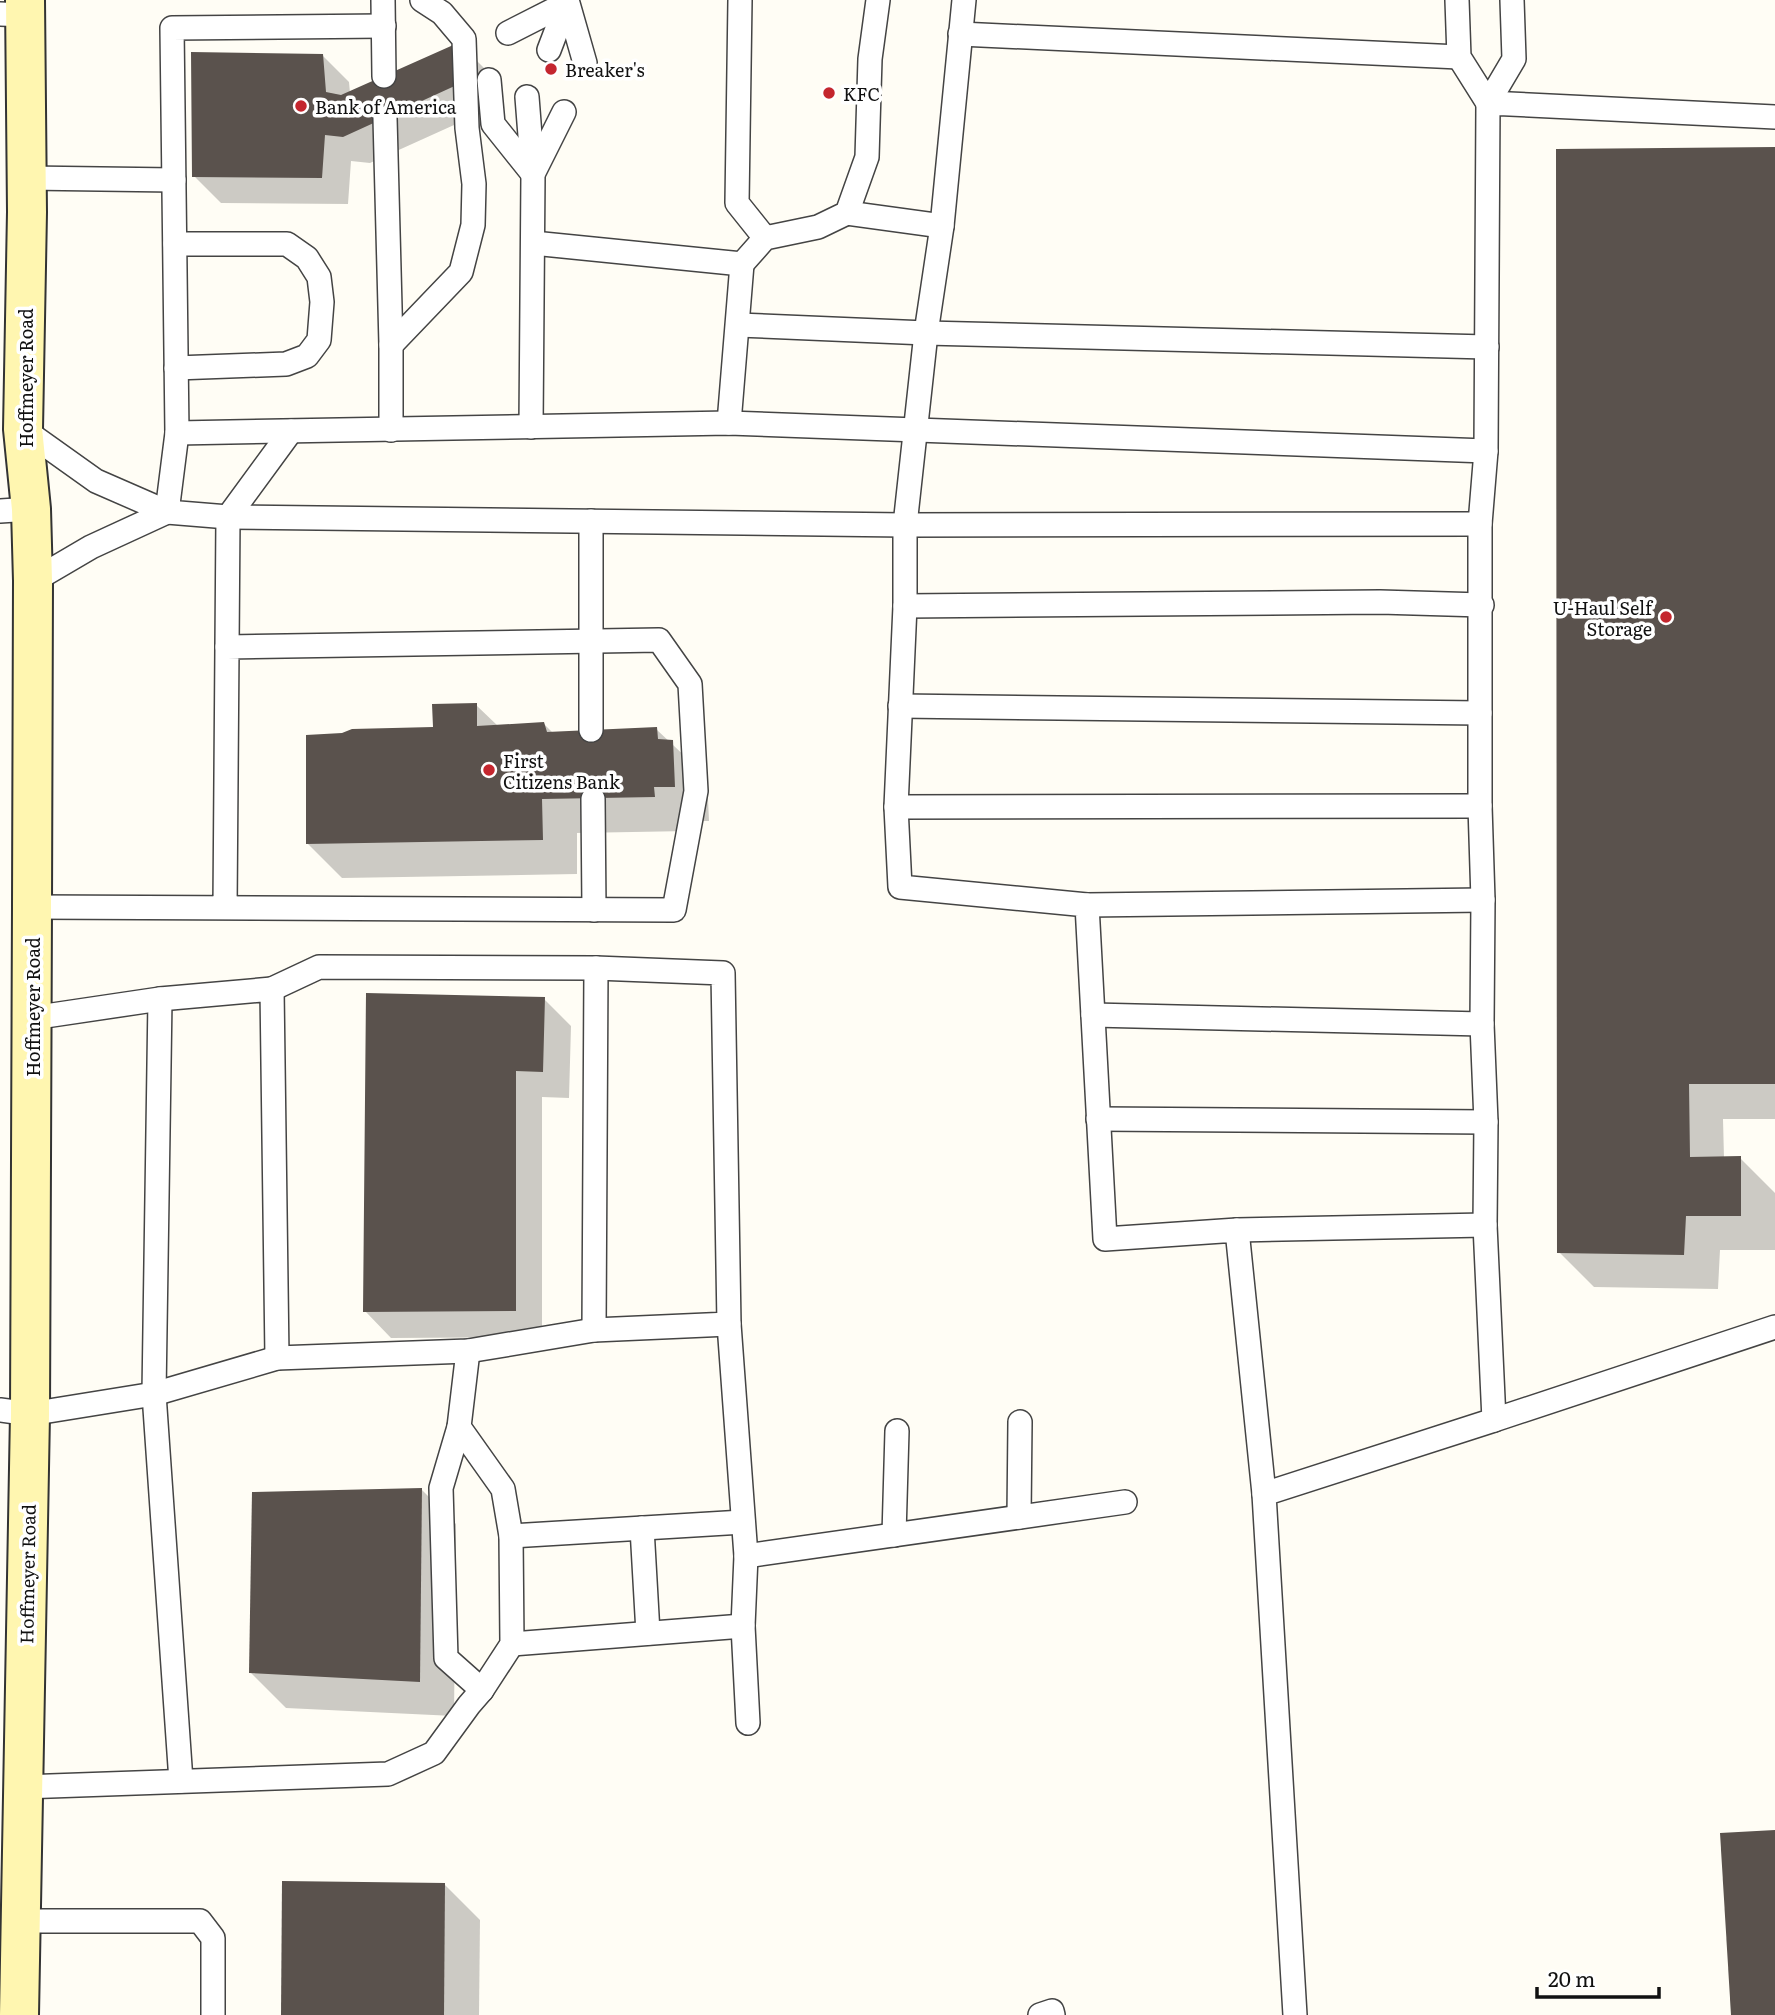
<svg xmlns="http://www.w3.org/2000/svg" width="1775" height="2015" viewBox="0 0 1775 2015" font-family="Literata,serif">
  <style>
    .shadow { fill: #0003 }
    .building { fill: #5a524d }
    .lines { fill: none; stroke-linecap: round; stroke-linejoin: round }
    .service-casing { stroke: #444; stroke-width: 26 }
    .secondary-casing { stroke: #333; stroke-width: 42 }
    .service { stroke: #fff; stroke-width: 23 }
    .secondary { stroke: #fff6b0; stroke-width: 38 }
    .poi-dot { fill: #c4262e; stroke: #fff; stroke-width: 2.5 }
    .labels { text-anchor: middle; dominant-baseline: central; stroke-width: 7; stroke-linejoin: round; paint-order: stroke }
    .poi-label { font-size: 18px; fill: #111; stroke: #fff; text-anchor: start }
    .street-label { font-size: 18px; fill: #111; stroke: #fff }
  </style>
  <rect width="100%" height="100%" fill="#fffdf5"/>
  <!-- shadow -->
  <g class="shadow">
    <polygon points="460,44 486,70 485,111 370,163 351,161 348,204 221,203 194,176 322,55 349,82 350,93"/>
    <polygon points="1775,148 1775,1119 1723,1119 1724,1158 1740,1158 1775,1193 1775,1250 1720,1250 1718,1289 1594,1287 1559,1252"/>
    <polygon points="476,705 498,726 544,724 553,733 656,729 707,777 709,821 688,821 689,831 577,833 577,874 342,878 307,843 435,729"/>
    <polygon points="544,999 571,1026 569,1098 542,1097 542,1337 391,1338 365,1311"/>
    <polygon points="421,1489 456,1524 454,1716 286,1708 251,1673"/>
    <polygon points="445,1885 480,1920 479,2015 282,2015"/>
  </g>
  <!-- building -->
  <g class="building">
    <polygon points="460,42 459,84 343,137 325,135 322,178 192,177 191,52 323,54 326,92 341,95"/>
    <polygon points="1775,147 1775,1084 1689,1084 1690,1157 1741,1156 1741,1216 1686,1216 1684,1255 1557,1253 1556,149"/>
    <polygon points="477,703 477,726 544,722 547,732 657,727 658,739 673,740 675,787 654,787 655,797 542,799 543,840 306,844 306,735 342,733 352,729 433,727 432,704"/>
    <polygon points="366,993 545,997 543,1072 516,1071 516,1311 363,1312"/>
    <polygon points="422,1488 420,1682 249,1673 252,1492"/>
    <polygon points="1775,1830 1775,2015 1731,2015 1720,1833"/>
    <polygon points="282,1881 445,1883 444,2015 281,2015"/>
  </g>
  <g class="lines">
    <!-- service casing -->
    <g class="service-casing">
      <g id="service">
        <polyline points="383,0 384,76"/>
        <polyline points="567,0 585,63"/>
        <polyline points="740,0 737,203 765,238"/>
        <polyline points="964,0 942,226 926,333 905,525 905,606 896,807 900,887 1087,905 1105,1239 1237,1230 1264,1494"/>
        <polyline points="1457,0 1459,57 1488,103 1514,59 1512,0"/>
        <polyline points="0,14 25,15"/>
        <polyline points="384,26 172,28 177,433 167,512 228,517 905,525 1480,524"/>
        <polyline points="508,33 567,3"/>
        <polyline points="960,34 1459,57"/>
        <polyline points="549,50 567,3"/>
        <polyline points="489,80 493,124 533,174"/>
        <polyline points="527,97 533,174"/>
        <polyline points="385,118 391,345 391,430"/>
        <polyline points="27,178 174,180"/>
        <polyline points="847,213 942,226"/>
        <polyline points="533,243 742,264 765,238 818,227 847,213 867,157 870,59 878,0"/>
        <polyline points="175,244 287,244 307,258 319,277 322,302 319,340 307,356 286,364 176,368"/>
        <polyline points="738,325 926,333 1487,347"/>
        <polyline points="391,345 461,272 473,225 474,184 467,128 464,39 442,13 422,0"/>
        <polyline points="729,423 742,264"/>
        <polyline points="531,427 533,174 564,112"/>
        <polyline points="23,429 96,481 167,512 91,547 33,581"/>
        <polyline points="177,433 729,423 1486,451"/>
        <polyline points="0,511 31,509"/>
        <polyline points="591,521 591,730"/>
        <polyline points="905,606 1380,602 1482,605"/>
        <polyline points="227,647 228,517 291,431"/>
        <polyline points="900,706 1480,713"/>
        <polyline points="593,799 594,910"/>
        <polyline points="896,807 1480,806"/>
        <polyline points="1087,905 1483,900"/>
        <polyline points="32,907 674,910 696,791 690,684 659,640 227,647 225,908"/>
        <polyline points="160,999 154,1394 181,1781"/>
        <polyline points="1093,1015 1482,1024"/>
        <polyline points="32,1018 160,999 272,989 277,1358"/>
        <polyline points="1098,1119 1486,1122"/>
        <polyline points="1237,1230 1485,1225"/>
        <polyline points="729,1324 746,1556 743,1626 748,1723"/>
        <polyline points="594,1330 596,968"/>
        <polyline points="0,1410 30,1414 154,1394 277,1358 468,1351 594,1330 729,1324 723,973 596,968 319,967 272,989"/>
        <polyline points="1494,1420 1775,1327"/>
        <polyline points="459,1427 441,1488 446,1658 482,1690"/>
        <polyline points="1019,1517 1020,1422"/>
        <polyline points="642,1528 648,1633"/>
        <polyline points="894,1535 897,1431"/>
        <polyline points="511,1536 743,1522"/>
        <polyline points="746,1556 1125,1502"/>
        <polyline points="512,1644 743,1626"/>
        <polyline points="22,1787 388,1774 434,1753 469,1705 482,1690 512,1644 511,1536 503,1489 459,1427 468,1351"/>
        <polyline points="19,1921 200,1921 213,1938 213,2015"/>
        <polyline points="1040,2015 1052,2011 1053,2015"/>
        <polyline points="1295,2015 1264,1494 1494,1420 1485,1225 1486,1122 1482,1024 1483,900 1480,806 1480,524 1486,451 1488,103 1775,117"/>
      </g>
    </g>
    <!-- secondary casing -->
    <g class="secondary-casing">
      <polyline id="secondary" points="19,2015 30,1414 32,907 33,581 31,509 23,429 27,212 25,0"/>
    </g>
    <!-- service -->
    <use href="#service" class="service"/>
    <!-- secondary -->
    <use href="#secondary" class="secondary"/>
  </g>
  <!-- markers -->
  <g class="poi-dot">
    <circle cx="551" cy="69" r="7"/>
    <circle cx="829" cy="93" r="7"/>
    <circle cx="301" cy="106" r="7"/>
    <circle cx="1666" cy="617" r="7"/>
    <circle cx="489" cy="770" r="7"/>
  </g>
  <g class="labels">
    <!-- poi labels -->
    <g class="poi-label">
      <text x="565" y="69">Breaker's</text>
      <text x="843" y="93">KFC</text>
      <text x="315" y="106">Bank of America</text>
      <text x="1652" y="607" text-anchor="end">U-Haul Self<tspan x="1652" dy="21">Storage</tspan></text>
      <text x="503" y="760">First<tspan x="503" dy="21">Citizens Bank</tspan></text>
    </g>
    <!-- street labels -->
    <g class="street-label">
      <text transform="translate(25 378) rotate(-90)">Hoffmeyer Road</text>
      <text transform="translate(32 1007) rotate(-90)">Hoffmeyer Road</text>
      <text transform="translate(27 1574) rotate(-89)">Hoffmeyer Road</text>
    </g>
  </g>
  <!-- scale -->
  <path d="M1537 1987v10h122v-10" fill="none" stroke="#111111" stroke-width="3.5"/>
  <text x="1548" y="1987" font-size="21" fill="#111111" stroke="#ffffff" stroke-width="5" paint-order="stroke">20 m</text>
</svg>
